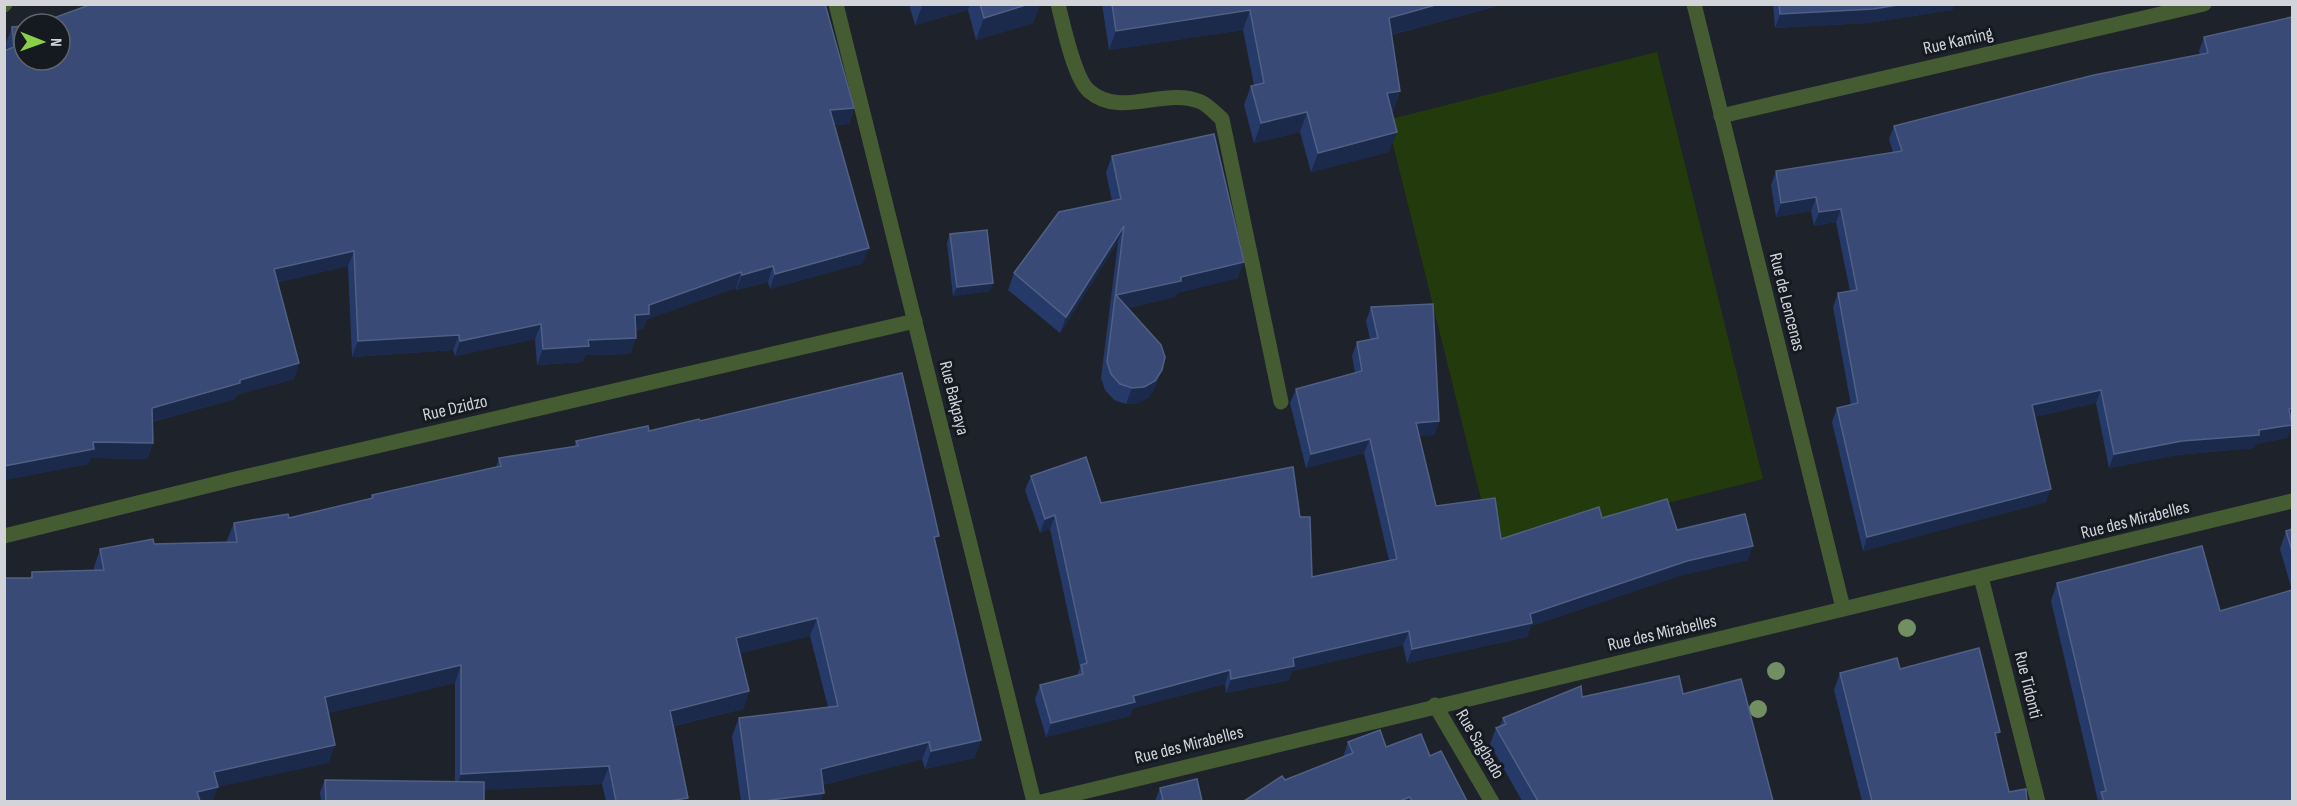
<svg xmlns="http://www.w3.org/2000/svg" width="2297" height="806" viewBox="0 0 2297 806" font-family="'Sofia Sans Condensed',sans-serif">
  <style>
    .green { fill: #233b0c }
    .lines { fill: none; stroke-linecap: round; stroke-linejoin: round }
    .lane { stroke: #455c33; stroke-width: 15 }
    .street { stroke: #455c33; stroke-width: 15 }
    .tree { fill: #728e63 }
    .wall { fill: #263a69 }
    .shaded-wall { fill: #1b294a }
    .building { fill: #384a75; stroke: #506085; stroke-width: 1.5 }
    .labels { text-anchor: middle; dominant-baseline: central; stroke-width: 6; stroke-linejoin: round; paint-order: stroke }
    .street-label { font-size: 18px; fill: #d2d4da; stroke: #151920 }
  </style>
  <rect width="100%" height="100%" fill="#1e222a"/>
  <!-- green -->
  <polygon class="green" points="1657,52 1763,479 1493,547 1387,120"/>
  <g class="lines">
    <!-- lane -->
    <path class="lane" d="M1058 4C1063 24 1074 78 1089 91 1121 119 1165 86 1201 102 1208 105 1216 114 1222 119L1281 402"/>
    <!-- street -->
    <g class="street">
      <polyline points="836,4 1034,802"/>
      <polyline points="1694,4 1843,608"/>
      <polyline points="4,5 5,4"/>
      <polyline points="1721,116 2204,4"/>
      <polyline points="4,536 235,479 915,321"/>
      <polyline points="1981,577 2038,802"/>
      <polyline points="1435,705 1492,802"/>
      <polyline points="1041,802 2292,501"/>
    </g>
  </g>
  <!-- trees -->
  <g class="tree">
    <circle cx="1907" cy="628" r="9"/>
    <circle cx="1776" cy="671" r="9"/>
    <circle cx="1758" cy="709" r="9"/>
  </g>
  <!-- wall -->
  <g class="wall">
    <polygon points="909,4 1040,4 1033,23 976,40 968,10 915,25"/>
    <polygon points="1102,4 1504,4 1391,35 1400,91 1393,111 1391,111 1389,152 1311,172 1300,132 1254,143 1244,105 1251,86 1254,85 1243,30 1109,50"/>
    <polygon points="1773,4 1954,4 1952,10 1868,23 1775,28"/>
    <polygon points="2292,17 2292,421 2291,421 2292,425 2287,438 2256,444 2254,448 2177,455 2109,468 2096,403 2034,417 2046,502 1863,551 1832,422 1837,408 1851,405 1833,307 1838,293 1850,291 1836,222 1814,226 1811,211 1776,217 1771,185 1776,171 1893,152 1889,139 1894,126 2200,55 2199,51 2204,37"/>
    <polygon points="12,27 24,60 854,108 849,124 834,125 863,263 770,289 768,282 736,290 736,288 647,319 643,329 635,330 636,338 630,354 585,355 583,362 537,365 535,339 455,356 453,350 352,357 348,266 278,282 299,363 294,379 236,395 235,399 152,422 153,443 147,459 91,458 88,464 4,480 4,51 7,50 6,43"/>
    <polygon points="1112,156 1238,278 1177,293 1175,297 1127,308 1156,386 1149,397 1138,403 1126,404 1114,400 1105,390 1101,378 1118,242 1060,333 1008,290 1014,273 1112,201 1106,172"/>
    <polygon points="950,234 993,283 990,291 953,296 947,243"/>
    <polygon points="1371,307 1439,421 1434,435 1419,436 1436,506 1501,539 1602,518 1677,530 1748,560 1682,575 1531,626 1527,637 1407,663 1403,645 1292,671 1289,680 1226,693 1225,684 1133,708 1130,716 1046,737 1035,699 1040,685 1077,675 1080,668 1050,529 1040,533 1025,490 1031,476 1101,503 1300,517 1312,577 1389,560 1364,453 1306,468 1290,403 1296,389 1355,373 1352,356 1357,342 1370,339 1366,321"/>
    <polygon points="700,421 936,544 981,740 974,758 925,769 922,759 823,785 821,801 741,801 732,736 739,718 828,707 810,636 740,653 749,691 743,709 674,726 688,798 687,801 606,801 602,784 484,790 484,801 321,801 320,792 325,780 455,782 455,683 328,713 329,763 30,578 32,572 94,570 94,567 100,549 154,544 228,543 227,540 234,523 289,518 370,499 372,495 496,467 499,458 574,447 576,441 649,431"/>
    <polygon points="2292,529 2292,801 2098,801 2051,601 2057,583 2220,611 2292,590 2280,549 2286,531"/>
    <polygon points="1900,669 1997,741 2009,792 2027,801 1862,801 1834,690 1840,673"/>
    <polygon points="1683,694 1773,801 1522,801 1490,744 1496,728 1500,726 1503,718 1582,697"/>
    <polygon points="1348,742 1386,747 1430,756 1467,801 1244,801 1285,780 1343,757"/>
    <polygon points="1160,788 1202,801 1155,801"/>
  </g>
  <!-- shaded-wall -->
  <g class="shaded-wall">
    <polygon points="923,4 970,4 968,10 915,25"/>
    <polygon points="1029,4 1040,4 1033,23 976,40 984,18"/>
    <polygon points="1439,4 1504,4 1382,37 1389,18"/>
    <polygon points="1904,4 1954,4 1952,10 1868,23 1775,28 1780,14"/>
    <polygon points="1250,10 1243,30 1109,50 1116,31"/>
    <polygon points="1400,91 1393,111 1380,113 1387,93"/>
    <polygon points="854,108 849,124 824,126 830,110"/>
    <polygon points="1307,112 1300,132 1254,143 1261,123"/>
    <polygon points="1397,132 1389,152 1311,172 1318,153"/>
    <polygon points="1816,197 1811,211 1776,217 1781,203"/>
    <polygon points="1841,209 1836,222 1814,226 1819,212"/>
    <polygon points="1124,226 1118,242 1060,333 1066,317"/>
    <polygon points="869,248 863,263 770,289 775,274"/>
    <polygon points="354,251 348,266 268,284 274,269"/>
    <polygon points="1244,262 1238,278 1177,293 1175,297 1113,311 1116,295 1181,277"/>
    <polygon points="773,266 768,282 736,290 742,275"/>
    <polygon points="741,272 736,288 647,319 643,329 629,330 635,315 649,305"/>
    <polygon points="993,283 990,291 953,296 957,287"/>
    <polygon points="541,324 535,339 455,356 460,341"/>
    <polygon points="459,335 453,350 352,357 358,341"/>
    <polygon points="636,338 630,354 585,355 583,362 537,365 543,349 588,340"/>
    <polygon points="299,363 294,379 236,395 235,399 147,423 152,408 240,380"/>
    <polygon points="1162,370 1156,386 1149,397 1138,403 1126,404 1132,388"/>
    <polygon points="2101,390 2096,403 2027,419 2032,405"/>
    <polygon points="2292,408 2292,421 2284,423 2289,409"/>
    <polygon points="1439,421 1434,435 1411,437 1416,423"/>
    <polygon points="2292,425 2287,438 2256,444 2254,448 2177,455 2109,468 2114,454 2182,441 2259,430"/>
    <polygon points="1370,439 1364,453 1306,468 1311,454"/>
    <polygon points="93,442 153,443 147,459 91,458 88,464 4,480 4,466"/>
    <polygon points="2051,489 2046,502 1863,551 1867,537"/>
    <polygon points="1055,515 1050,529 1040,533 1045,519"/>
    <polygon points="1753,546 1748,560 1682,575 1531,626 1527,637 1407,663 1412,649 1530,614 1687,561"/>
    <polygon points="817,618 810,636 730,656 736,638"/>
    <polygon points="1409,631 1403,645 1292,671 1289,680 1226,693 1231,679 1293,658"/>
    <polygon points="461,665 455,683 319,715 325,697"/>
    <polygon points="1230,670 1225,684 1133,708 1130,716 1046,737 1051,723 1133,696"/>
    <polygon points="749,691 743,709 664,728 670,711"/>
    <polygon points="2000,732 1994,748 1995,733"/>
    <polygon points="981,740 974,758 925,769 931,751"/>
    <polygon points="929,742 922,759 815,787 821,769"/>
    <polygon points="335,745 329,763 218,787 213,801 194,801 197,792 214,772"/>
    <polygon points="609,766 602,784 455,792 461,774"/>
    <polygon points="824,793 821,801 763,801"/>
    <polygon points="1410,797 1409,801 1400,801"/>
    <polygon points="688,798 687,801 669,801"/>
  </g>
  <!-- building -->
  <g class="building">
    <polygon points="92,4 825,4 854,108 830,110 869,248 775,274 773,266 742,275 741,272 649,305 649,314 635,315 636,338 588,340 589,346 543,349 541,324 460,341 459,335 358,341 354,251 274,269 299,363 240,380 240,383 152,408 153,443 93,442 94,449 4,466 4,51 14,47 12,27 24,26 24,60 60,60 60,24 37,24"/>
    <polygon points="980,4 1029,4 984,18"/>
    <polygon points="1112,4 1439,4 1389,18 1400,91 1387,93 1397,132 1318,153 1307,112 1261,123 1251,86 1264,83 1250,10 1116,31"/>
    <polygon points="1779,4 1904,4 1873,9 1780,14"/>
    <polygon points="2292,17 2292,408 2289,409 2292,425 2259,430 2259,435 2182,441 2114,454 2101,390 2032,405 2051,489 1867,537 1837,408 1858,403 1838,293 1857,290 1841,209 1819,212 1816,197 1781,203 1776,171 1902,151 1894,126 2094,75 2208,53 2204,37"/>
    <polygon points="1214,134 1244,262 1181,277 1181,281 1116,295 1161,345 1165,357 1162,370 1155,381 1144,387 1132,388 1120,384 1111,374 1107,362 1124,226 1066,317 1014,273 1059,212 1121,199 1112,156"/>
    <polygon points="987,230 993,283 957,287 950,234"/>
    <polygon points="1433,304 1439,421 1416,423 1436,506 1495,498 1501,539 1599,507 1602,518 1667,499 1677,530 1745,514 1753,546 1687,561 1530,614 1532,623 1412,649 1409,631 1293,658 1294,666 1231,679 1230,670 1133,696 1135,702 1051,723 1040,685 1083,674 1081,665 1087,663 1055,515 1045,519 1031,476 1086,457 1101,503 1293,467 1300,517 1310,517 1312,577 1397,559 1370,439 1311,454 1296,389 1362,371 1357,342 1378,338 1371,307"/>
    <polygon points="902,373 939,536 934,537 981,740 931,751 929,742 821,769 824,793 763,801 750,801 739,718 838,706 817,618 736,638 749,691 670,711 688,798 669,801 616,801 609,766 461,774 461,665 325,697 335,745 214,772 218,787 197,792 200,801 4,801 4,578 32,578 32,572 104,570 100,549 153,539 154,544 237,542 234,523 288,514 289,518 373,498 372,495 501,466 499,458 578,446 576,441 648,426 649,431 699,419 700,421"/>
    <polygon points="2292,529 2292,551 2286,531"/>
    <polygon points="2202,546 2220,611 2292,590 2292,801 2104,801 2101,792 2106,791 2057,583"/>
    <polygon points="1979,648 2000,732 1995,733 2009,792 2026,789 2027,801 1872,801 1840,673 1897,658 1900,669"/>
    <polygon points="1679,676 1683,694 1741,679 1773,801 1538,801 1496,728 1506,724 1503,718 1581,686 1582,697"/>
    <polygon points="1380,730 1386,747 1421,734 1430,756 1441,751 1467,801 1412,801 1410,797 1400,801 1244,801 1282,776 1285,780 1353,753 1348,742"/>
    <polygon points="1197,779 1202,801 1159,801 1163,800 1160,788"/>
    <polygon points="325,780 484,782 484,801 326,801"/>
  </g>
  <g class="labels">
    <!-- street labels -->
    <g class="street-label">
      <text transform="translate(1958 41) rotate(-13)">Rue Kaming</text>
      <text transform="translate(1787 302) rotate(76)">Rue de Lencenas</text>
      <text transform="translate(954 398) rotate(76)">Rue Bakpaya</text>
      <text transform="translate(455 408) rotate(-13)">Rue Dzidzo</text>
      <text transform="translate(2135 520) rotate(-14)">Rue des Mirabelles</text>
      <text transform="translate(1662 633) rotate(-13)">Rue des Mirabelles</text>
      <text transform="translate(2028 685) rotate(76)">Rue Tidonti</text>
      <text transform="translate(1480 744) rotate(59)">Rue Sagbado</text>
      <text transform="translate(1189 745) rotate(-14)">Rue des Mirabelles</text>
    </g>
  </g>
  <!-- border -->
  <rect width="2297" height="806" fill="none" stroke="#d2d4da" stroke-width="12"/>
  <!-- north arrow -->
  <g transform="translate(42 42) rotate(91)"><circle r="28" fill="#151920" stroke="#61646a" stroke-width="1.5"/>
  <path d="M0-4.5L10 22L0 15L-10 22Z" fill="#89cf49"/>
  <text y="-9" font-size="16" font-weight="bold" text-anchor="middle" fill="#d2d4da">N</text>
  </g>
</svg>
